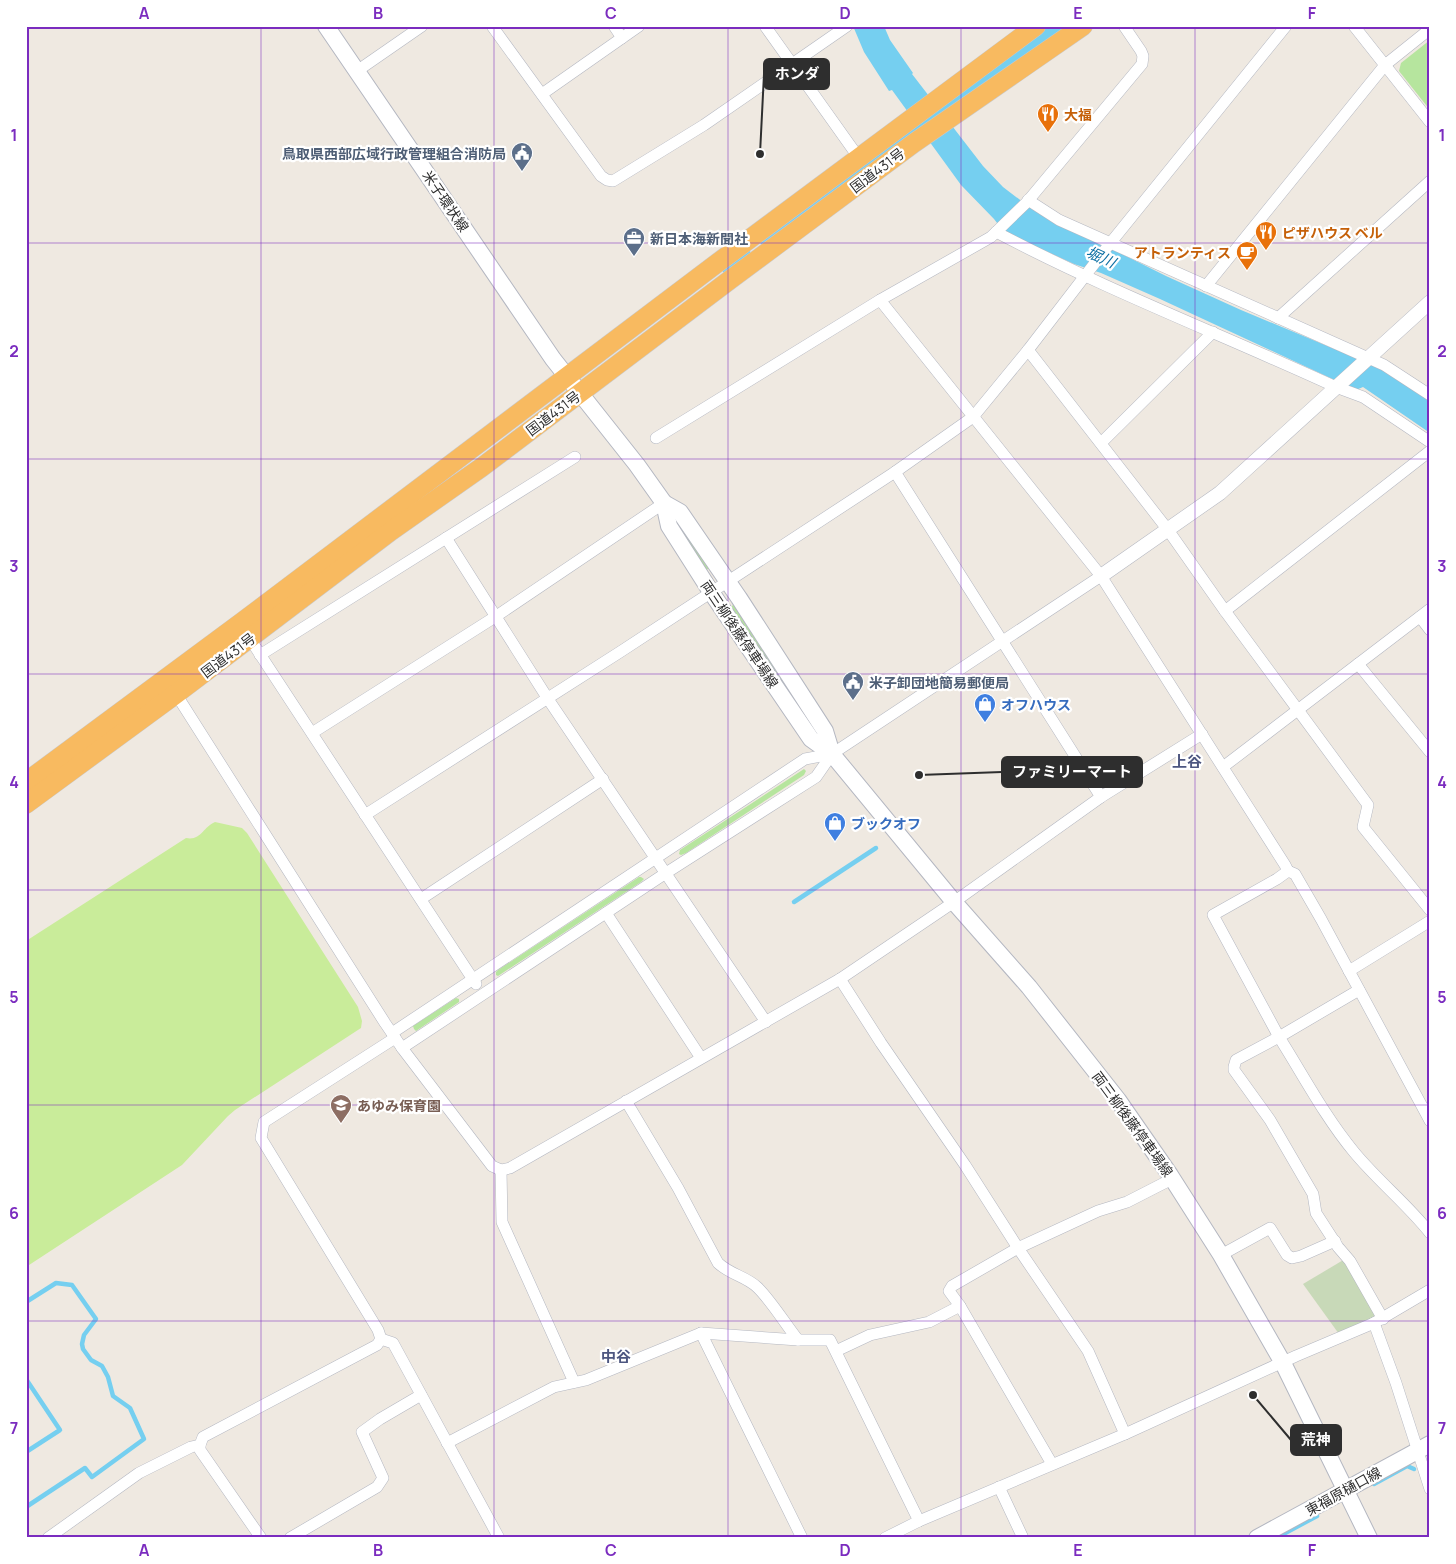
<svg xmlns="http://www.w3.org/2000/svg" width="1456" height="1564" viewBox="0 0 1456 1564" font-family="Manrope,'Noto Sans JP',sans-serif">
  <style>
    .green { fill: #b6e59e }
    .cemetery { fill: #c8d9b8 }
    .pitch { fill: #c9ec9a }
    .water { fill: #75cff0 }
    .lines { fill: none; stroke-linecap: round; stroke-linejoin: round }
    .stream { stroke: #75cff0; stroke-width: 4.5 }
    .river { stroke: #75cff0; stroke-width: 25 }
    .minor-casing { stroke: #b4b7c1; stroke-width: 12 }
    .tertiary-casing { stroke: #b4b7c1; stroke-width: 15 }
    .secondary-casing { stroke: #b4b7c1; stroke-width: 18 }
    .trunk-casing { stroke: #c9c9c9; stroke-width: 20 }
    .minor { stroke: #fff; stroke-width: 11 }
    .tertiary { stroke: #fff; stroke-width: 14 }
    .secondary { stroke: #fff; stroke-width: 16 }
    .trunk { stroke: #f8ba60; stroke-width: 19 }
    .grid { fill: none; stroke: #7b2cbf; stroke-width: 1; stroke-opacity: 0.55 }
    .labels { text-anchor: middle; dominant-baseline: central; stroke-width: 4.5; stroke-linejoin: round; paint-order: stroke }
    .food-label { font-size: 14px; font-weight: bold; fill: #c56008; stroke: #fff; text-anchor: start }
    .service-label { font-size: 14px; font-weight: bold; fill: #4e5e75; stroke: #fff; text-anchor: start }
    .street-label { font-size: 14px; fill: #2e2e2e; stroke: #fff }
    .shop-label { font-size: 14px; font-weight: bold; fill: #366cbe; stroke: #fff; text-anchor: start }
    .education-label { font-size: 14px; font-weight: bold; fill: #785e54; stroke: #fff; text-anchor: start }
    .water-label { font-size: 15px; font-style: italic; fill: #0d6fa3; stroke: #fff }
    .neighbourhood-label { font-size: 15px; font-weight: bold; fill: #4d5680; stroke: #fff }
    .leader { fill: none; stroke: #2e2e2e; stroke-width: 2 }
    .callout-dot { fill: #2e2e2e; stroke: #fff; stroke-width: 2 }
    .callout { fill: #2e2e2e; stroke: #2e2e2e; stroke-width: 2 }
    .callout-label { font-size: 15px; text-anchor: middle; font-weight: bold; fill: #fff }
    .neatline { fill: none; stroke: #7b2cbf; stroke-width: 2 }
    .grid-label { font-size: 16px; text-anchor: middle; font-weight: bold; fill: #7b2cbf }
  </style>
  <rect width="100%" height="100%" fill="#efe9e1"/>
  <!-- green -->
  <g class="green">
    <polygon points="1060,26 1069,26 953,104 952,103"/>
    <polygon points="1430,40 1430,110 1399,71 1401,63"/>
    <polygon points="677,519 709,567 708,569 706,570 675,523"/>
    <polygon points="734,604 815,729 813,730 731,607"/>
    <polygon points="804,769 806,771 804,775 686,853 681,855 679,854 680,850"/>
    <polygon points="639,877 641,877 644,879 641,882 498,976 496,975 496,972 498,970"/>
    <polygon points="456,998 459,999 459,1002 416,1031 414,1029 413,1026"/>
  </g>
  <!-- cemetery -->
  <polygon class="cemetery" points="1345,1259 1378,1318 1339,1334 1303,1284"/>
  <!-- pitch -->
  <path class="pitch" d="M215 822 242 828 247 833 358 1007 362 1021 361 1028 235 1110 228 1116 182 1165 26 1267V941L186 838C201 841 203 827 215 822Z"/>
  <!-- water -->
  <g class="water">
    <polygon points="853,26 884,26 890,40 913,73 912,74 983,166 1003,187 1032,209 1166,276 1241,310 1380,368 1430,400 1430,433 1363,387 1356,390 1160,299 1101,273 1074,264 1004,232 994,219 961,185 892,90 889,91 864,52"/>
    <polygon points="1054,26 1059,26 1029,47 1028,46"/>
  </g>
  <g class="lines">
    <!-- stream -->
    <g class="stream">
      <polyline points="762,242 921,124"/>
      <polyline points="725,271 748,252"/>
      <polyline points="794,902 876,848"/>
      <polyline points="26,1302 56,1283 72,1285 96,1319 84,1335 82,1344 83,1349 91,1360 102,1366 108,1377 113,1396 130,1408 144,1439 92,1477 85,1468 26,1507"/>
      <polyline points="26,1379 60,1430 26,1452"/>
      <polyline points="1374,1484 1407,1466 1414,1469"/>
      <polyline points="1276,1538 1317,1516"/>
    </g>
    <!-- river -->
    <polyline class="river" points="928,119 1056,26"/>
    <!-- minor casing -->
    <g class="minor-casing">
      <g id="minor">
        <polyline points="492,26 601,176 607,180 613,181 704,125 847,26"/>
        <polyline points="614,26 622,38"/>
        <polyline points="765,26 859,158"/>
        <polyline points="1124,26 1141,51 1143,56 1142,64 1027,202 991,237 880,300 1101,576 1285,865 1288,871 1277,879 1213,915 1279,1037 1236,1060 1234,1067 1234,1070 1270,1120 1313,1194 1316,1213 1338,1247 1350,1261 1383,1319"/>
        <polyline points="1354,26 1430,122"/>
        <polyline points="357,71 422,26"/>
        <polyline points="542,94 639,26"/>
        <polyline points="1028,200 1059,220 1384,365 1430,395"/>
        <path d="M996 232C1106 290 1223 335 1336 387L1363 397 1430 442"/>
        <polyline points="1206,286 1385,65 1430,29"/>
        <polyline points="1278,318 1430,181"/>
        <polyline points="1028,350 1168,530 1225,611 1368,805 1363,827 1430,910"/>
        <polyline points="656,438 880,300"/>
        <polyline points="1101,443 1213,332"/>
        <polyline points="895,472 1101,797"/>
        <polyline points="446,538 548,699 766,1022"/>
        <polyline points="1225,611 1430,451"/>
        <polyline points="1420,617 1430,630"/>
        <polyline points="250,639 476,984"/>
        <polyline points="260,655 575,457"/>
        <polyline points="1358,664 1430,752"/>
        <polyline points="176,694 385,1023 402,1048 492,1166 501,1170 510,1168 840,979 954,902 1101,797 1202,734"/>
        <polyline points="312,733 495,617 664,503"/>
        <polyline points="1223,767 1430,609"/>
        <polyline points="365,815 620,652 895,472 973,417 1028,350 1108,246 1286,26"/>
        <polyline points="1288,871 1295,874 1321,919 1430,1121"/>
        <polyline points="421,899 603,779"/>
        <polyline points="606,913 701,1058"/>
        <polyline points="1349,971 1430,921"/>
        <polyline points="840,979 881,1043 965,1165 1018,1248 1088,1351 1125,1434"/>
        <path d="M1359 990 1279 1037C1303 1075 1325 1117 1354 1152 1378 1181 1407 1204 1430 1233"/>
        <polyline points="392,1033 805,759 832,754"/>
        <polyline points="402,1048 666,873 816,777 832,754 1101,576"/>
        <path d="M626 1101 678 1188 718 1263C731 1275 745 1276 757 1287 770 1299 786 1325 798 1340"/>
        <polyline points="501,1170 502,1222 574,1382"/>
        <polyline points="1221,1255 1270,1228 1287,1255 1292,1258 1301,1256 1335,1241"/>
        <polyline points="1374,1323 1396,1383 1430,1489"/>
        <polyline points="701,1333 802,1538"/>
        <polyline points="381,1339 393,1343 499,1538"/>
        <polyline points="836,1351 870,1335 929,1322 960,1306"/>
        <polyline points="447,1443 554,1387 586,1380 701,1333 798,1340 830,1340 919,1521"/>
        <polyline points="1052,1464 960,1306 949,1291 952,1286 1018,1248 1098,1211 1127,1202 1172,1179"/>
        <polyline points="999,1487 1023,1538"/>
        <polyline points="48,1538 139,1473 191,1447 200,1445"/>
        <polyline points="261,1538 200,1450 200,1445 203,1437 377,1345 381,1339 378,1330 261,1138 264,1122 395,1038"/>
        <polyline points="290,1538 377,1487 383,1478 362,1432 380,1419 421,1395"/>
        <polyline points="885,1538 919,1521 1125,1434 1296,1356 1374,1323 1430,1290"/>
      </g>
    </g>
    <!-- tertiary casing -->
    <g class="tertiary-casing">
      <polyline id="tertiary" points="1101,576 1220,493 1430,302"/>
    </g>
    <!-- secondary casing -->
    <g class="secondary-casing">
      <g id="secondary">
        <polyline points="326,26 553,359 637,465 664,503 669,526 711,592 811,739 832,754 954,902 1029,987 1118,1100 1170,1175 1221,1255 1283,1363 1369,1538"/>
        <polyline points="664,503 680,512 739,598 825,731 832,754"/>
        <polyline points="1257,1538 1430,1444"/>
      </g>
    </g>
    <!-- trunk casing -->
    <g class="trunk-casing">
      <g id="trunk">
        <polyline points="26,782 242,622 720,261 1036,26"/>
        <polyline points="26,804 176,694 391,531 482,467 731,279 914,143 1083,26"/>
      </g>
    </g>
    <!-- minor -->
    <use href="#minor" class="minor"/>
    <!-- tertiary -->
    <use href="#tertiary" class="tertiary"/>
    <!-- secondary -->
    <use href="#secondary" class="secondary"/>
    <!-- trunk -->
    <use href="#trunk" class="trunk"/>
  </g>
  <!-- grid -->
  <path class="grid" d="M261 26V1538M494 26V1538M728 26V1538M961 26V1538M1195 26V1538M26 243H1430M26 459H1430M26 674H1430M26 890H1430M26 1105H1430M26 1321H1430"/>
  <!-- icons -->
  <defs>
    <g id="restaurant-pin" transform="scale(1.125)"><path d="M0 17L-7.5 6A9.5 9.5 0 1 1 7.5 6Z" fill="#e8710a" stroke="#fff"/><path d="M-5-6h1v4h1v-4h1v4h1v-4h1v5L-1.5 .5V6h-2V.5L-5-1ZM5-6V6H3V1.5H1.5Q1.5-4 5-6Z" fill="#fff"/></g>
    <g id="civic-pin" transform="scale(1.125)"><path d="M0 17L-7.5 6A9.5 9.5 0 1 1 7.5 6Z" fill="#5c6f8a" stroke="#fff"/><path d="M-.6-6.5H3V-4.5H.6V-3L4-1V1h2V6H-6V1h2V-1L-.6-3ZM-1.2 2.5V6h2.4V2.5Z" fill="#fff"/></g>
    <g id="office-pin" transform="scale(1.125)"><path d="M0 17L-7.5 6A9.5 9.5 0 1 1 7.5 6Z" fill="#5c6f8a" stroke="#fff"/><path d="M-6-3h4V-5.5h4V-3h4V5H-6ZM-1-4.5V-3h2v-1.5ZM-6 0V1H6V0Z" fill="#fff"/></g>
    <g id="cafe-pin" transform="scale(1.125)"><path d="M0 17L-7.5 6A9.5 9.5 0 1 1 7.5 6Z" fill="#e8710a" stroke="#fff"/><path d="M-5.5-4.5H6V0H3Q3 3.5 0 3.5H-2.5Q-5.5 3.5-5.5 0ZM3-3.2v2h1.7v-2ZM-6 4.5H4V6H-6Z" fill="#fff"/></g>
    <g id="shop-pin" transform="scale(1.125)"><path d="M0 17L-7.5 6A9.5 9.5 0 1 1 7.5 6Z" fill="#3f7fe0" stroke="#fff"/><path d="M-5-2.5h2.3a2.7 3.5 0 0 1 5.4 0H5L5.5 6h-11ZM-1.5-2.5h3a1.5 2.3 0 0 0-3 0Z" fill="#fff"/></g>
    <g id="school-pin" transform="scale(1.125)"><path d="M0 17L-7.5 6A9.5 9.5 0 1 1 7.5 6Z" fill="#8d6e63" stroke="#fff"/><path d="M0-5L7-2L0 1L-7-2ZM-4 1L0 2.5L4 1V4Q0 6-4 4Z" fill="#fff"/></g>
  </defs>
  <g fill-rule="evenodd">
    <use href="#restaurant-pin" x="1048" y="114"/>
    <use href="#civic-pin" x="522" y="153"/>
    <use href="#restaurant-pin" x="1266" y="232"/>
    <use href="#office-pin" x="634" y="238"/>
    <use href="#cafe-pin" x="1247" y="252"/>
    <use href="#civic-pin" x="853" y="682"/>
    <use href="#shop-pin" x="985" y="704"/>
    <use href="#shop-pin" x="835" y="823"/>
    <use href="#school-pin" x="341" y="1105"/>
  </g>
  <g class="labels">
    <!-- food labels -->
    <g class="food-label">
      <text x="1064" y="114">大福</text>
      <text x="1282" y="232">ピザハウス ベル</text>
      <text x="1231" y="252" text-anchor="end">アトランティス</text>
    </g>
    <!-- service labels -->
    <g class="service-label">
      <text x="506" y="153" text-anchor="end">鳥取県西部広域行政管理組合消防局</text>
      <text x="650" y="238">新日本海新聞社</text>
      <text x="869" y="682">米子卸団地簡易郵便局</text>
    </g>
    <!-- street labels -->
    <g class="street-label">
      <text transform="translate(877 170) rotate(-37)">国道431号</text>
      <text transform="translate(446 201) rotate(56)">米子環状線</text>
      <text transform="translate(553 413) rotate(-37)">国道431号</text>
      <text transform="translate(740 634) rotate(56)">両三柳後藤停車場線</text>
      <text transform="translate(228 655) rotate(-37)">国道431号</text>
      <text transform="translate(1133 1124) rotate(54)">両三柳後藤停車場線</text>
      <text transform="translate(1343 1491) rotate(-29)">東福原樋口線</text>
    </g>
    <!-- shop labels -->
    <g class="shop-label">
      <text x="1001" y="704">オフハウス</text>
      <text x="851" y="823">ブックオフ</text>
    </g>
    <!-- education labels -->
    <g class="education-label">
      <text x="357" y="1105">あゆみ保育園</text>
    </g>
    <!-- water labels -->
    <g class="water-label">
      <text transform="translate(1101 257) rotate(25)">堀川</text>
    </g>
    <!-- neighbourhood labels -->
    <g class="neighbourhood-label">
      <text x="1187" y="761">上谷</text>
      <text x="616" y="1356">中谷</text>
    </g>
  </g>
  <!-- callouts -->
  <path class="leader" d="M760 154L764 74M919 775L1002 772M1253 1395L1291 1440"/>
  <g class="callout-dot">
    <circle cx="760" cy="154" r="5"/>
    <circle cx="919" cy="775" r="5"/>
    <circle cx="1253" cy="1395" r="5"/>
  </g>
  <g class="callout">
    <rect x="764" y="59" width="65" height="30" rx="5"/>
    <rect x="1002" y="757" width="140" height="30" rx="5"/>
    <rect x="1291" y="1425" width="50" height="30" rx="5"/>
  </g>
  <g class="callout-label">
    <text x="797" y="79">ホンダ</text>
    <text x="1072" y="777">ファミリーマート</text>
    <text x="1316" y="1445">荒神</text>
  </g>
  <!-- border -->
  <rect width="1456" height="1564" fill="none" stroke="#ffffff" stroke-width="55"/>
  <rect x="28" y="28" width="1400" height="1508" class="neatline"/>
  <g class="grid-label">
    <text x="144" y="19">A</text>
    <text x="378" y="19">B</text>
    <text x="611" y="19">C</text>
    <text x="845" y="19">D</text>
    <text x="1078" y="19">E</text>
    <text x="1312" y="19">F</text>
    <text x="14" y="141">1</text>
    <text x="1442" y="141">1</text>
    <text x="14" y="357">2</text>
    <text x="1442" y="357">2</text>
    <text x="14" y="572">3</text>
    <text x="1442" y="572">3</text>
    <text x="14" y="788">4</text>
    <text x="1442" y="788">4</text>
    <text x="14" y="1003">5</text>
    <text x="1442" y="1003">5</text>
    <text x="14" y="1219">6</text>
    <text x="1442" y="1219">6</text>
    <text x="14" y="1434">7</text>
    <text x="1442" y="1434">7</text>
    <text x="144" y="1556">A</text>
    <text x="378" y="1556">B</text>
    <text x="611" y="1556">C</text>
    <text x="845" y="1556">D</text>
    <text x="1078" y="1556">E</text>
    <text x="1312" y="1556">F</text>
  </g>
</svg>
